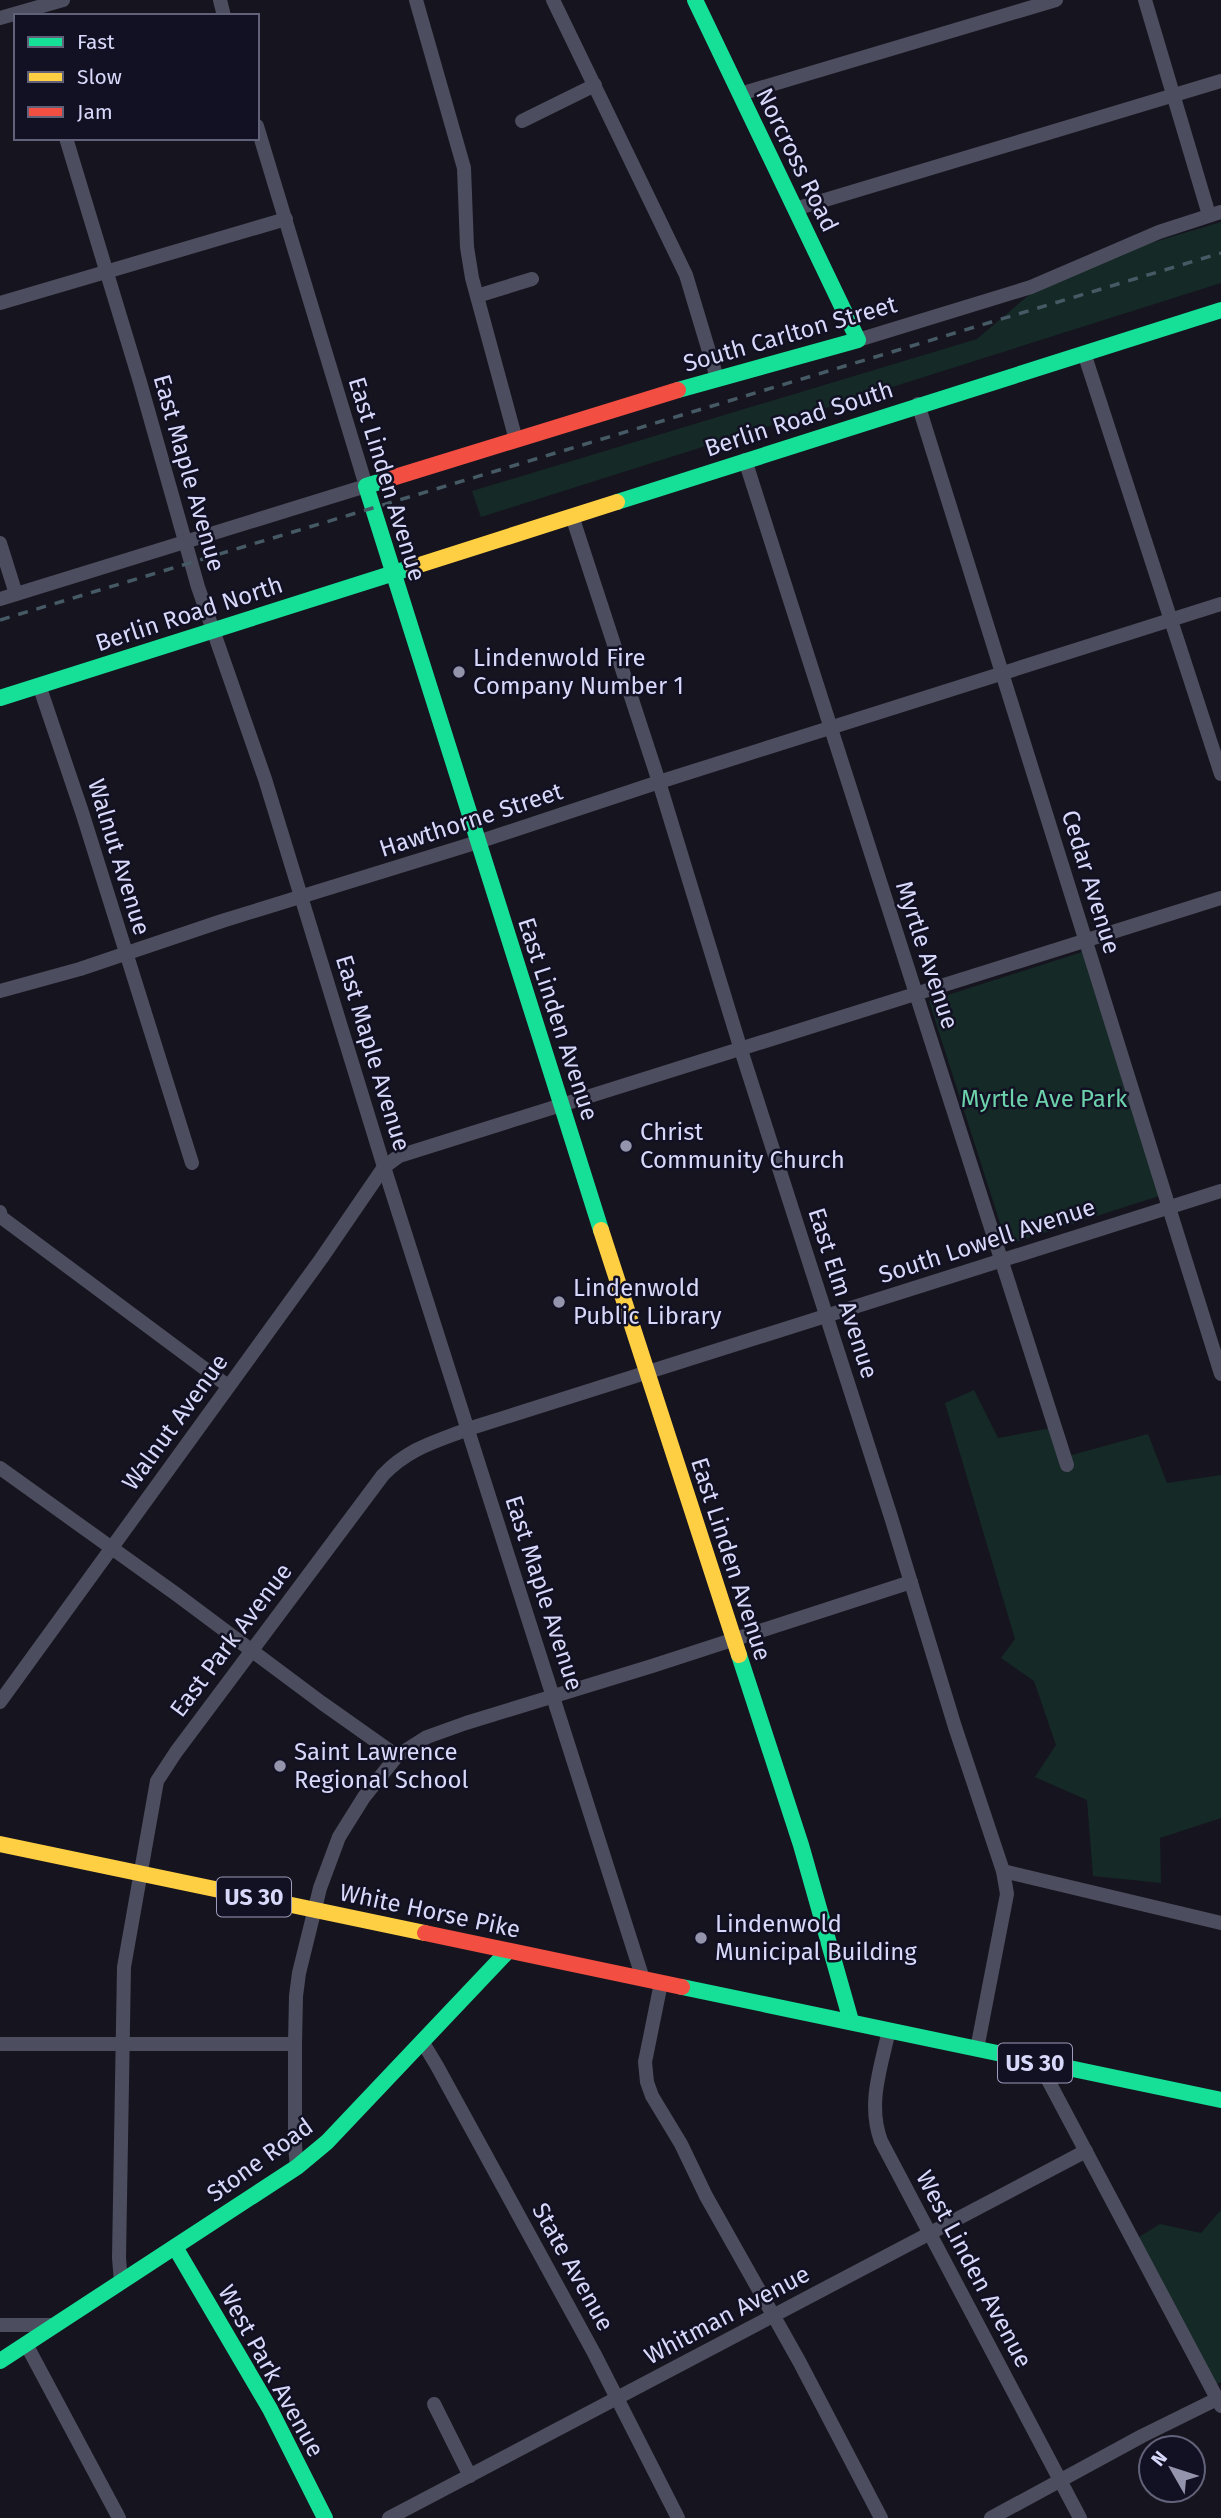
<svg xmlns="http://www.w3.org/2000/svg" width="1221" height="2518" viewBox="0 0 1221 2518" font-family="'Fira Sans',sans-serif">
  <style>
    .green { fill: #152927 }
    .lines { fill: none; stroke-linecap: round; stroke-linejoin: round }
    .street { stroke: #4c4d5e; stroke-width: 14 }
    .fast { stroke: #16e098; stroke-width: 16 }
    .slow { stroke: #ffcf43; stroke-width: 16 }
    .jam { stroke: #f24e42; stroke-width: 16 }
    .rail { stroke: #455a64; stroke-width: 3.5; stroke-dasharray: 10 9; stroke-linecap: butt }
    .poi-dot { fill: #9494ad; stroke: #121123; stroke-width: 2.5 }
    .labels { text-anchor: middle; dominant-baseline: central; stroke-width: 5; stroke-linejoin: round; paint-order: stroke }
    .shield { fill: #121123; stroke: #9d9cba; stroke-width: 2 }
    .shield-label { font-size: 23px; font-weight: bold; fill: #d8d8fa }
    .street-label { font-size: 24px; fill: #d8d8fa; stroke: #121123 }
    .poi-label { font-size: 24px; fill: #d8d8fa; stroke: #121123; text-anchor: start }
    .park-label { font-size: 24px; fill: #6cd2ab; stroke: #121123 }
  </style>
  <rect width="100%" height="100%" fill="#16151f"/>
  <!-- green -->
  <g class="green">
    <polygon points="1221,222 1221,283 481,517 472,491 977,339 1057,271"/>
    <polygon points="1082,952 1159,1196 1007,1245 929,1001"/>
    <polygon points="974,1390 998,1438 1056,1427 1068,1456 1148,1434 1167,1483 1221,1475 1221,1818 1160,1838 1161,1883 1093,1876 1087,1800 1035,1777 1056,1745 1034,1681 1001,1658 1015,1639 945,1403"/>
    <polygon points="1221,2210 1221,2382 1211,2387 1131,2242 1160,2224 1201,2233"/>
  </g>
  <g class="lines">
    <!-- street -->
    <g class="street">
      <polyline points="220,0 224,16"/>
      <polyline points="416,0 464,168 467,247 472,278 516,440"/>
      <polyline points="553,0 686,275 717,378"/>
      <polyline points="1145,0 1209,215"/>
      <polyline points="0,18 63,0"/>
      <polyline points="740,94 1056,0"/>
      <polyline points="522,121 595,85"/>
      <polyline points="66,138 140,382 198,587 265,779 384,1167 643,1979"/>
      <polyline points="795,209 1221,81"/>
      <polyline points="477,296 532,279"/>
      <polyline points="0,303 286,219"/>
      <polyline points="858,340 1031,287 1159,232 1221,212"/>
      <polyline points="1084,353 1221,774"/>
      <polyline points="918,404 1221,1374"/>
      <polyline points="745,460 1067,1465"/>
      <polyline points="572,516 659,782 741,1050 891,1517 955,1727 1003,1871 1007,1894 977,2049"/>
      <polyline points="0,543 16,594"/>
      <polyline points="0,599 366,486 257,126"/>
      <polyline points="39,685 82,812 192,1163"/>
      <polyline points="0,991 80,969 222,921 478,842 659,782 1221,604"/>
      <polyline points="0,1212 1,1217 228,1386"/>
      <polyline points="0,1468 176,1594 322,1703 397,1756"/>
      <polyline points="0,1702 321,1259 384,1167 399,1156 1221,898"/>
      <polyline points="1003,1871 1221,1923"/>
      <polyline points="661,1983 645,2062 647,2082 652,2096 681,2144 706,2196 799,2361 881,2518"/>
      <path d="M889 2030C881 2067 867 2104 881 2141L1080 2518"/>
      <polyline points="422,2041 437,2066 594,2353 678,2518"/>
      <polyline points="0,2044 295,2044"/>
      <polyline points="1039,2063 1221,2406"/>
      <polyline points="297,2167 295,2146 295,2044 296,1996 299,1973 320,1888 339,1837 364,1797 397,1756 427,1737 466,1723 652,1666 911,1582"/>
      <path d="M121 2282 119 2258 124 1967 157 1781 176 1752 383 1475C409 1448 435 1442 468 1429L1221 1191"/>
      <polyline points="0,2325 54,2325"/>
      <polyline points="26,2344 119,2518"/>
      <polyline points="434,2404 470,2476"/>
      <polyline points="389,2518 1086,2151"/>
      <polyline points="991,2518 1142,2436 1217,2399"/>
    </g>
    <!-- fast -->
    <g class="fast">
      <polyline points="678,390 858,340 695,0"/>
      <polyline points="392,478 366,486 601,1230"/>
      <polyline points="617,502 1221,310"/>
      <polyline points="0,698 413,567"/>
      <polyline points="739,1655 801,1845 851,2021"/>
      <polyline points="682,1987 1221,2100"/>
      <polyline points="175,2247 270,2409 325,2518"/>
      <polyline points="0,2361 297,2167 327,2142 508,1951"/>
    </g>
    <!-- slow -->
    <g class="slow">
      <polyline points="413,567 617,502"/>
      <polyline points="601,1230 739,1655"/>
      <polyline points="0,1844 425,1933"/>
    </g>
    <!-- jam -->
    <g class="jam">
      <polyline points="392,478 678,390"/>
      <polyline points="425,1933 682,1987"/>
    </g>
    <!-- rail -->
    <polyline class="rail" points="0,620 1221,253"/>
  </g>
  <!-- markers -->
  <g class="poi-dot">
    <circle cx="459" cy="672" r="7"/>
    <circle cx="626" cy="1146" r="7"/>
    <circle cx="559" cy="1302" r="7"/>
    <circle cx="280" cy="1766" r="7"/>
    <circle cx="701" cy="1938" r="7"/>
  </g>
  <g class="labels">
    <!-- shield labels -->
    <g class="shield">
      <rect x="217" y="1877.5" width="74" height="39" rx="5"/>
      <rect x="998" y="2043.5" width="74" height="39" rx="5"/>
    </g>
    <g class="shield-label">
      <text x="254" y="1897">US 30</text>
      <text x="1035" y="2063">US 30</text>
    </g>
    <!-- street labels -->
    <g class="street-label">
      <text transform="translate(797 160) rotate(64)">Norcross Road</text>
      <text transform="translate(790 334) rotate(-16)">South Carlton Street</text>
      <text transform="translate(799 419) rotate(-18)">Berlin Road South</text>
      <text transform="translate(189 473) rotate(74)">East Maple Avenue</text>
      <text transform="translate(387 479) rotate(73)">East Linden Avenue</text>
      <text transform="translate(189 614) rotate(-18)">Berlin Road North</text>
      <text transform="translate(471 820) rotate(-18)">Hawthorne Street</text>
      <text transform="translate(119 857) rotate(73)">Walnut Avenue</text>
      <text transform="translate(1091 882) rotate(73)">Cedar Avenue</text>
      <text transform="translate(927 955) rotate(72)">Myrtle Avenue</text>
      <text transform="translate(558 1019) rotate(72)">East Linden Avenue</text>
      <text transform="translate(373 1053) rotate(73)">East Maple Avenue</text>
      <text transform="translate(987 1241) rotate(-18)">South Lowell Avenue</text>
      <text transform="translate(843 1293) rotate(72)">East Elm Avenue</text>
      <text transform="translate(175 1422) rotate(-54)">Walnut Avenue</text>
      <text transform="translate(731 1559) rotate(72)">East Linden Avenue</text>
      <text transform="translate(544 1593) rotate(72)">East Maple Avenue</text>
      <text transform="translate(231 1640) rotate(-53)">East Park Avenue</text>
      <text transform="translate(430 1911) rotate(12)">White Horse Pike</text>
      <text transform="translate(260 2160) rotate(-36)">Stone Road</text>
      <text transform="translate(573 2267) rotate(61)">State Avenue</text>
      <text transform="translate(974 2269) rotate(62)">West Linden Avenue</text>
      <text transform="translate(727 2315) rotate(-28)">Whitman Avenue</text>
      <text transform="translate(271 2371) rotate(61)">West Park Avenue</text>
    </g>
    <!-- poi labels -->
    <g class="poi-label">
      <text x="473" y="658">Lindenwold Fire<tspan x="473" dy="28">Company Number 1</tspan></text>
      <text x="640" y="1132">Christ<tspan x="640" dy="28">Community Church</tspan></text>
      <text x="573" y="1288">Lindenwold<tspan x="573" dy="28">Public Library</tspan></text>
      <text x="294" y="1752">Saint Lawrence<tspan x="294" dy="28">Regional School</tspan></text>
      <text x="715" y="1924">Lindenwold<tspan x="715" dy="28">Municipal Building</tspan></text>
    </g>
    <!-- park labels -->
    <g class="park-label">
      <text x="1044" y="1099">Myrtle Ave Park</text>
    </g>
  </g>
  <!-- legend -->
  <rect x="14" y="14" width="245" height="126" fill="#121123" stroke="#616179" stroke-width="2"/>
  <rect x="28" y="37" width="35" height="10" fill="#16e098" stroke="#616179" stroke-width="2"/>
  <text x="77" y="49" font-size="21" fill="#d8d8fa">Fast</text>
  <rect x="28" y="72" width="35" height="10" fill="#ffcf43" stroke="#616179" stroke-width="2"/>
  <text x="77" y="84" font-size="21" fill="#d8d8fa">Slow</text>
  <rect x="28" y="107" width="35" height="10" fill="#f24e42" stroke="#616179" stroke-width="2"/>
  <text x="77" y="119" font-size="21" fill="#d8d8fa">Jam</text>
  <!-- north arrow -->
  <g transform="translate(1172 2469) rotate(309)"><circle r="33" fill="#121123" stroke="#616179" stroke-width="2"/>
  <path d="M0-5L12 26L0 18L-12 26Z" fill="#9494ad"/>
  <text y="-10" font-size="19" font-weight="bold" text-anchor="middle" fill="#d8d8fa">N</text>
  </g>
</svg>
